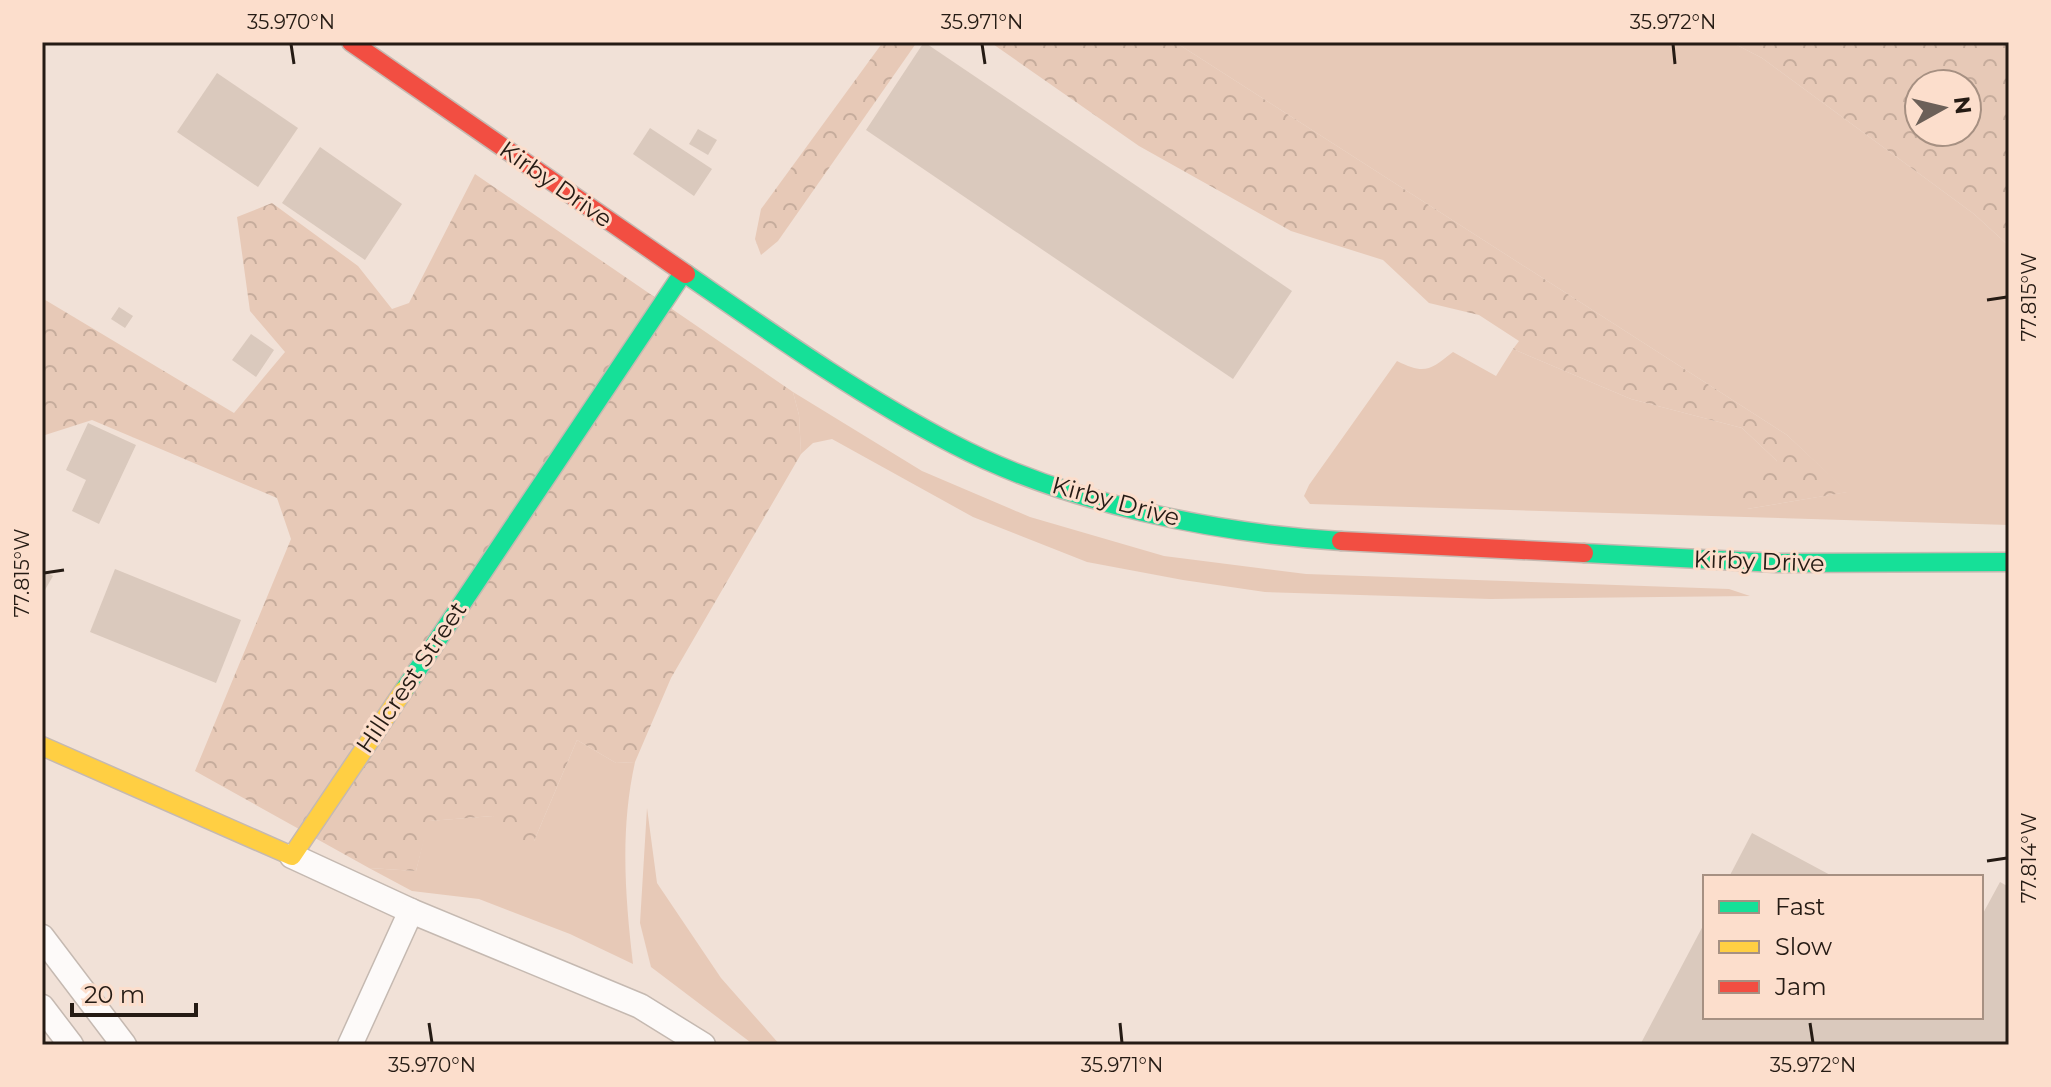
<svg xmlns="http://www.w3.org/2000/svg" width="2051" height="1087" viewBox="0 0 2051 1087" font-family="Montserrat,sans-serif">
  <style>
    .green { fill: #e7c9b7 }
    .forest { fill: url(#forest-crowns); fill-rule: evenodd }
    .building { fill: #dac9bd }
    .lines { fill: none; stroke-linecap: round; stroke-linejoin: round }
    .lane-casing { stroke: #c5b9b1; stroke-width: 27 }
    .fast-casing { stroke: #c5b9b1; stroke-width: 21 }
    .slow-casing { stroke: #c5b9b1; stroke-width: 21 }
    .jam-casing { stroke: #c5b9b1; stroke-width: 21 }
    .lane { stroke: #fdfaf9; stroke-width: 24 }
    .fast { stroke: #16e098; stroke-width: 18 }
    .slow { stroke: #ffcf43; stroke-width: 18 }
    .jam { stroke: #f24e42; stroke-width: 18 }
    .ticks { fill: none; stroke: #251b14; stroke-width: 3 }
    .labels { text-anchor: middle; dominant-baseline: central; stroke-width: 6; stroke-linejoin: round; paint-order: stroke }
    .street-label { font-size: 24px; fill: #251b14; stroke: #fcdecc }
    .neatline { fill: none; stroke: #251b14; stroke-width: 3 }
    .ticks-label { font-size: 20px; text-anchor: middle; fill: #251b14 }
  </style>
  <defs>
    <pattern id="forest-crowns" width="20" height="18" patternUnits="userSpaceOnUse" patternTransform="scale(2)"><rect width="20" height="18" fill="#e7c9b7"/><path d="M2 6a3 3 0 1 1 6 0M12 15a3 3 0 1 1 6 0" fill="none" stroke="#c6ac9c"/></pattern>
  </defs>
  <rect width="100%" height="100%" fill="#f1e1d7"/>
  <!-- green -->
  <g class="green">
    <path d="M1175 42H1731L1762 58 1974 214 2009 246V525L1310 504 1304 496 1309 485 1397 361C1425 375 1430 370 1453 352L1496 376 1513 349 1631 399 1742 428 1777 461 1747 509 1847 492 1787 435Z"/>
    <polygon points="793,392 922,471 1030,517 1164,556 1306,574 1729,589 1750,596 1491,599 1265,592 1183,580 1087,562 973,517 832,439 813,443 801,454 799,415"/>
    <path d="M577 740 616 763 635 762C620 830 625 895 633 964L570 934 479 899 412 891 369 868 416 871 428 821 493 816 534 841Z"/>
    <polygon points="647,808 657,883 721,978 780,1045 754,1045 651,967 640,923"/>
  </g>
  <!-- forest -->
  <g class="forest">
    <polygon points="883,42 917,42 778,241 761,255 755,239 761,209"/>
    <polygon points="990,42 1175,42 1787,435 1848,492 1747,509 1728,495 1745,473 1777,461 1742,428 1631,399 1513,349 1519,341 1479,315 1429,303 1383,260 1291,231 1139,146"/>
    <path d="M1731 42H2009V246L1974 214 1762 58ZM1919 84H1967V132H1919Z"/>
    <polygon points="475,174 793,392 799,415 801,454 671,678 635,762 616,763 577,740 534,841 504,848 493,816 429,821 416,871 369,868 195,771 291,539 277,498 92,420 42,436 42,298 234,413 285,352 250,311 237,217 272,203 358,266 392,309 409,303"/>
  </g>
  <!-- building -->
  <g class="building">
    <polygon points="924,42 1292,291 1233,379 866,130"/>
    <polygon points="217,73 298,128 258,187 177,132"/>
    <polygon points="650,128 712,169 694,196 633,154"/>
    <polygon points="698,129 717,140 708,155 689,144"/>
    <polygon points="320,147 402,204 365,260 282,203"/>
    <polygon points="119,307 133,316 125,328 111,319"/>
    <polygon points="251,334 274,350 256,377 232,360"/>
    <polygon points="88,423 136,445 99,524 72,511 86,480 66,470"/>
    <polygon points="115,569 241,620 216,683 90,632"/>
    <polygon points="42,570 53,576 42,595"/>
    <polygon points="1752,833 1834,877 1729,877"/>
    <polygon points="2000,882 2009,887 2009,1045 1640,1045 1705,922 1705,1017 1981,1017 1981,917"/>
  </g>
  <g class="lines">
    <!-- lane casing -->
    <g class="lane-casing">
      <g id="lane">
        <polyline points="292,856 411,911 640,1006 703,1045"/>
        <polyline points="42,937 124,1045"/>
        <polyline points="42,1007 71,1045"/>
        <polyline points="350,1045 411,911"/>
      </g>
    </g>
    <!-- fast casing -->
    <g class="fast-casing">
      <g id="fast">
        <path d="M686 274C773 334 859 395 953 444 1066 503 1214 533 1341 541"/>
        <polyline points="1584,553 1777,563 2009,562"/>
        <polyline points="404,690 683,273"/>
      </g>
    </g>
    <!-- slow casing -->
    <g class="slow-casing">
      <polyline id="slow" points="42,746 292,856 404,690"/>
    </g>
    <!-- jam casing -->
    <g class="jam-casing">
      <g id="jam">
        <polyline points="351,42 686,274"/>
        <polyline points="1341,541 1584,553"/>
      </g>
    </g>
    <!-- lane -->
    <use href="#lane" class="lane"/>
    <!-- fast -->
    <use href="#fast" class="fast"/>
    <!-- slow -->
    <use href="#slow" class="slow"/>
    <!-- jam -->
    <use href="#jam" class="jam"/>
  </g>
  <!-- ticks -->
  <path class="ticks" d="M291 44 294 64M982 44 985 64M1673 44 1675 64M1987 300 2007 297M44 573 64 570M1987 861 2007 858M429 1023 432 1043M1120 1023 1122 1043M1810 1023 1813 1043"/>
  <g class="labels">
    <!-- street labels -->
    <g class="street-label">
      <text transform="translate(556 184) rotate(35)">Kirby Drive</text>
      <text transform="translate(1116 501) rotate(15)">Kirby Drive</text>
      <text transform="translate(1759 561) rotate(2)">Kirby Drive</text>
      <text transform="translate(411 677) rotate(-56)">Hillcrest Street</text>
    </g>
  </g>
  <!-- border -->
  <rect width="2051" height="1087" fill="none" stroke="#fcdecc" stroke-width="88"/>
  <!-- legend -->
  <rect x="1703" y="875" width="280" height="144" fill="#fcdecc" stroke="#a69082" stroke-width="2"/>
  <rect x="1719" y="901" width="40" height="12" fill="#16e098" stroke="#a69082" stroke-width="2"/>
  <text x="1775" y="915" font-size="24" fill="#251b14">Fast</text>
  <rect x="1719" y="941" width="40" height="12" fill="#ffcf43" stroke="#a69082" stroke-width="2"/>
  <text x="1775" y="955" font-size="24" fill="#251b14">Slow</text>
  <rect x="1719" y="981" width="40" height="12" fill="#f24e42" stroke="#a69082" stroke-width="2"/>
  <text x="1775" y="995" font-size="24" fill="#251b14">Jam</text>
  <!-- north arrow -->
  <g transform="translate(1943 108) rotate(82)"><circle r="38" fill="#fcdecc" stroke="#a69082" stroke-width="2"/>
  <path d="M0-6L14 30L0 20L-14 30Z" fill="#6c6058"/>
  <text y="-12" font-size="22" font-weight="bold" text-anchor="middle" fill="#251b14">N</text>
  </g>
  <!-- scale -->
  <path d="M72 1003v12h124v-12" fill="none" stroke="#251b14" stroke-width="4"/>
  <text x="84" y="1003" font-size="24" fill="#251b14" stroke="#fcdecc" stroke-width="6" paint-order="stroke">20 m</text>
  <rect x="44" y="44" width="1963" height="999" class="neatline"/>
  <g class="ticks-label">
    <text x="291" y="29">35.970°N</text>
    <text x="982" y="29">35.971°N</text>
    <text x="1673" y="29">35.972°N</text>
    <text transform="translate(2029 297) rotate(-90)" y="7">77.815°W</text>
    <text transform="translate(22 573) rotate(-90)" y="7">77.815°W</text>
    <text transform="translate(2029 858) rotate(-90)" y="7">77.814°W</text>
    <text x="432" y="1072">35.970°N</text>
    <text x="1122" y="1072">35.971°N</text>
    <text x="1813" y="1072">35.972°N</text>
  </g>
</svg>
